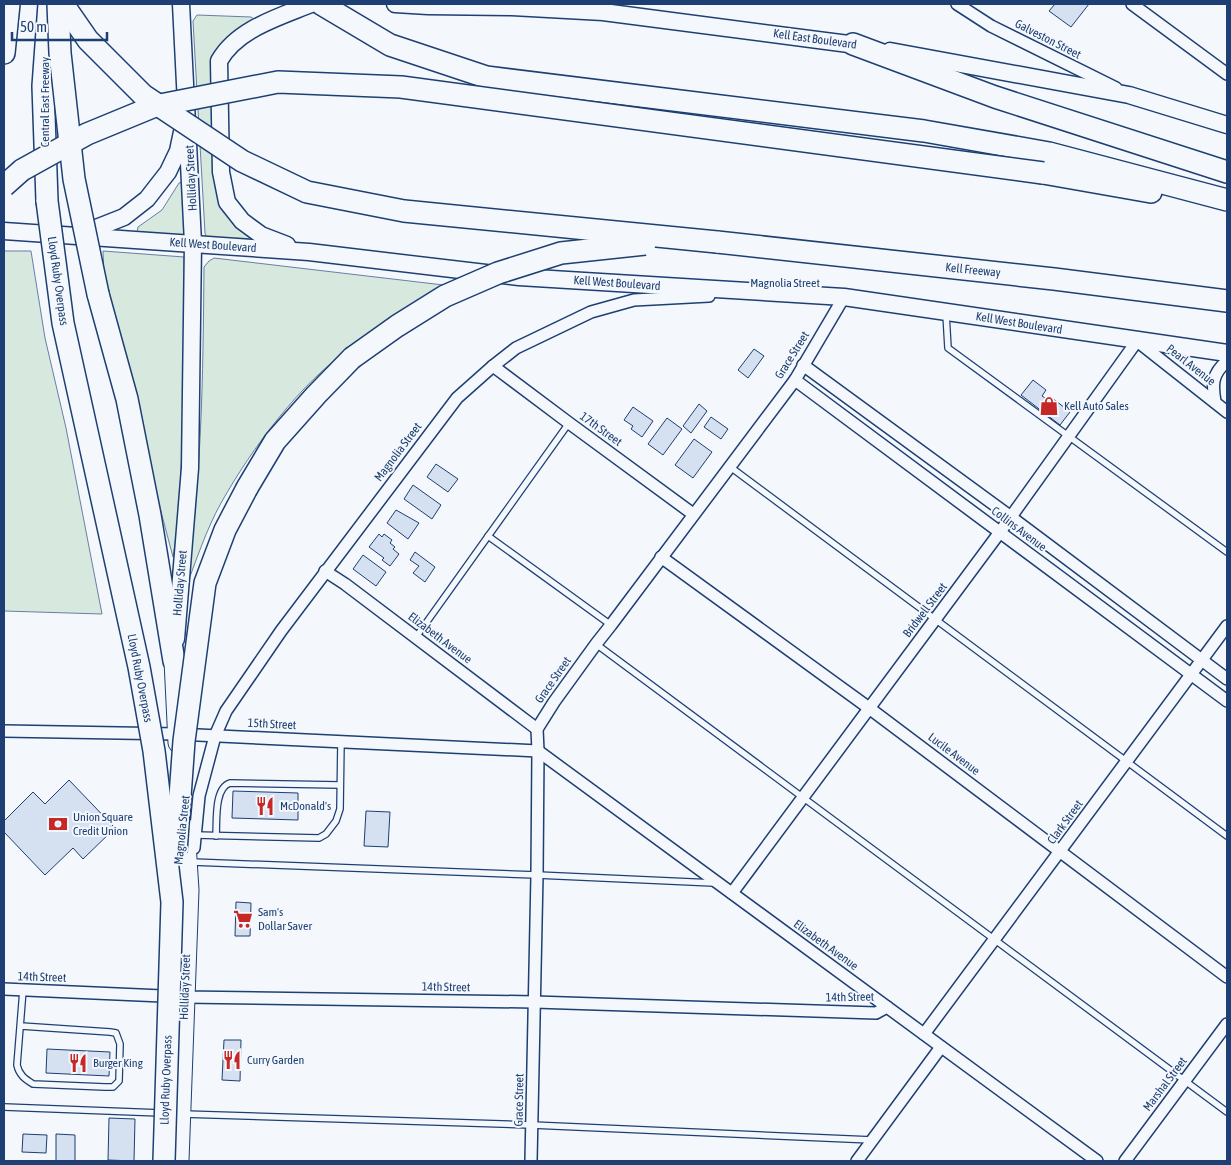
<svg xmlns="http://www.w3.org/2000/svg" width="1231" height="1165" viewBox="0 0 1231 1165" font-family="'Asap Condensed',sans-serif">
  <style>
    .green { fill: #d7e8df; stroke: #687fa3 }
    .building { fill: #d5e0f0; stroke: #1d3f73 }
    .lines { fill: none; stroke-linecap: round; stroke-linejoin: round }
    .lane-casing { stroke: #1d3f73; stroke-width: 8 }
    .street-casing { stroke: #1d3f73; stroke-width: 14 }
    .secondary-casing { stroke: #1d3f73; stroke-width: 19 }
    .primary-casing { stroke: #1d3f73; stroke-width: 21 }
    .highway-casing { stroke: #1d3f73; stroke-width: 24 }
    .lane { stroke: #f4f7fb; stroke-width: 5.5 }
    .street { stroke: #f4f7fb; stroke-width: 11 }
    .secondary { stroke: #f4f7fb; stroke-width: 16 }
    .primary { stroke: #f4f7fb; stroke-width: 19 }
    .highway { stroke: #f4f7fb; stroke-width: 21 }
    .highway-bridge-casing { stroke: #1d3f73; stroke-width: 24; stroke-linecap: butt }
    .highway-bridge { stroke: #f4f7fb; stroke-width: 21 }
    .labels { text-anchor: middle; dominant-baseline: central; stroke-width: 4; stroke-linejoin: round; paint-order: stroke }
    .street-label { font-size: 12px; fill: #1d3f73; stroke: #f4f7fb }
    .poi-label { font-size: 12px; fill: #1d3f73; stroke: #f4f7fb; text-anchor: start }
  </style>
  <rect width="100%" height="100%" fill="#f4f7fb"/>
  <!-- green -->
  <g class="green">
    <path d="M197 15 251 17 254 19V21L211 71 215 186C223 215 233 222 256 240L206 237 205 233 193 21Z"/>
    <polygon points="183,182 186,232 184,236 137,233 138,227 162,210 179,183"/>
    <polygon points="4,251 31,251 45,338 66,428 102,614 4,611"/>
    <path d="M103 251 184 257C185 322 185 386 182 451 180 486 179 522 173 557L105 300Z"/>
    <path d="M214 258 452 286C419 306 384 325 352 347 300 383 252 448 221 503 206 530 196 561 185 590 202 483 203 376 204 267L209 261Z"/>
  </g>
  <!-- building -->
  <g class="building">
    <polygon points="1055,4 1089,4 1071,27 1049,11"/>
    <polygon points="754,349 764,356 748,378 738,370"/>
    <polygon points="1033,380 1046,390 1042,396 1048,400 1051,397 1070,412 1060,425 1021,395"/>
    <polygon points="699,404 707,411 691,433 683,426"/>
    <polygon points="633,407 653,421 642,437 631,429 633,426 624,420"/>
    <polygon points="711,417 728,429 721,439 704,427"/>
    <polygon points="667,418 682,429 663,455 648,444"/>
    <polygon points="694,439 712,452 693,478 675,465"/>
    <polygon points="436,464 458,479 448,492 427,477"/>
    <polygon points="413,485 441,505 432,519 404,499"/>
    <polygon points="396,510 419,523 408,539 387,523"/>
    <polygon points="379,534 382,537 384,534 392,540 390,543 395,547 393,549 399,554 390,566 382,560 384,558 369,547"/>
    <polygon points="415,552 435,567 425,582 413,573 419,566 410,560"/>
    <polygon points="363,555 386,572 376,586 353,569"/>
    <polygon points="69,780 115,828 83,859 73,848 45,875 4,832 4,821 33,792 45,804"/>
    <polygon points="233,791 298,793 298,820 232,818"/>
    <polygon points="366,811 390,812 388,847 364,846"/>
    <polygon points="236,902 251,903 250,936 235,936"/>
    <polygon points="224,1040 241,1040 240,1081 222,1080"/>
    <polygon points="47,1049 110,1052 109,1076 46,1073"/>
    <polygon points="109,1118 135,1119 134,1161 108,1160"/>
    <polygon points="23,1134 47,1135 46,1153 22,1152"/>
    <polygon points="56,1134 75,1135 75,1161 56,1161"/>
  </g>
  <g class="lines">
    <!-- lane casing -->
    <g class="lane-casing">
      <g id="lane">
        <polyline points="946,314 948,348 1227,552"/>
        <polyline points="729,466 1227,836"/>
        <polyline points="488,536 611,625"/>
        <polyline points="416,637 569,423"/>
        <polyline points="596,644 1227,1112"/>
        <polyline points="195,835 319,838 326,834 336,821 340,809 341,741"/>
        <path d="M216 836C217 821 214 788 230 783L340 785"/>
        <polyline points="192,862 537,875 714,883"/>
        <path d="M21 1026 110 1032 116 1033 120 1044 119 1081 113 1087H105L33 1084C25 1079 19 1075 17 1065L23 990"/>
        <polyline points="4,1107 161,1113"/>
        <polyline points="183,1114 532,1125 872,1140"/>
      </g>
    </g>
    <!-- street casing -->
    <g class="street-casing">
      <g id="street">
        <polyline points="957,4 991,26 1116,88"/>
        <polyline points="1132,4 1227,74"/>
        <polyline points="803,365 1011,517 1227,679"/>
        <polyline points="493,366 569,423 693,514"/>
        <polyline points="795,380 1227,701"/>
        <path d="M1215 402C1212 384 1212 374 1227 361"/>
        <polyline points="661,557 869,708 1227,977"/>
        <polyline points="325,571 345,584 537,729"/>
        <polyline points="4,731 177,734 538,751 1097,1161"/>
        <polyline points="194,848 199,796 215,736 226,711 281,631 457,398 493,366 516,348 591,312 634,300 709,296"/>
        <polyline points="732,893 1000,532 1137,341 1227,412"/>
        <polyline points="4,989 185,997 535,1002 876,1013 887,1007"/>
        <polyline points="924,1034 1227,626"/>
        <polyline points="531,1161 537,875 538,751 537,729 554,702 596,644 611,625 795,380 844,297"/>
        <polyline points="857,1161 941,1047"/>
        <polyline points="1125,1161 1227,1024"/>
      </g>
    </g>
    <!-- secondary casing -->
    <g class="secondary-casing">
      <g id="secondary">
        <polyline points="395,4 428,6 512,7 603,12 864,46"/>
        <polyline points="890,51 1129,95 1227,125"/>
        <polyline points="4,231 309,252 519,277 844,297 1227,353"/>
        <polyline points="81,234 124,217 147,199 168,172 178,151 182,132"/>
        <path d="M287 245 261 235 242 221 227 202 221 172 219 61C237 29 279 17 311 4"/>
        <polyline points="176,639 190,468 193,243 181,4"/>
      </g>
    </g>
    <!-- primary casing -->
    <g class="primary-casing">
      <g id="primary">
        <polyline points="174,661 178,743"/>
        <polyline points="179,1161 189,890 185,828"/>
      </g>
    </g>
    <!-- highway casing -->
    <g class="highway-casing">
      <g id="highway">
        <polyline points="321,4 390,45 486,77 924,131 1049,153 1227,200"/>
        <polyline points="853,44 995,97 1227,172"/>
        <polyline points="4,53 9,4"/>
        <polyline points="1043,173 1151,192"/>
        <polyline points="47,201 43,86 49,4"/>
        <polyline points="717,242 1054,279 1227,301"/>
        <polyline points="98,294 127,399 150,515 174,661"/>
        <polyline points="247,488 275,441 316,395 352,358"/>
      </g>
    </g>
    <!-- lane -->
    <use href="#lane" class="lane"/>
    <!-- street -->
    <use href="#street" class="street"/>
    <!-- secondary -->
    <use href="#secondary" class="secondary"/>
    <!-- primary -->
    <use href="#primary" class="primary"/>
    <!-- highway -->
    <use href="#highway" class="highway"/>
    <!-- highway-bridge casing -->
    <g class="highway-bridge-casing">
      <g id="highway-bridge">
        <polyline points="58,4 60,53 74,179 98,294"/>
        <polyline points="63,4 88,40 143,95 242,161 307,192 404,211 717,242"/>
        <polyline points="4,186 22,170 87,134 155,106 278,82 401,87 1043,173"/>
        <polyline points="47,201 63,323 139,667 154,751 172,902 164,1161"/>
        <polyline points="352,358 397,326 445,296 498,273 561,253 645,244"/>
        <polyline points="176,852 184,741 205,583 225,530 247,488"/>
      </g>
    </g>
    <!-- highway-bridge -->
    <use href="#highway-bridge" class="highway-bridge"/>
  </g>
  <!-- icons -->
  <defs>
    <g id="shop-bare" transform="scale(1.5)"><path d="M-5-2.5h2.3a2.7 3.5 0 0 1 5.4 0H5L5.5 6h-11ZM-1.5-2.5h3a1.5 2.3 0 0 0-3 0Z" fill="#c62828" stroke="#f4f7fb" stroke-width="2.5" paint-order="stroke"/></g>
    <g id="restaurant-bare" transform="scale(1.5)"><path d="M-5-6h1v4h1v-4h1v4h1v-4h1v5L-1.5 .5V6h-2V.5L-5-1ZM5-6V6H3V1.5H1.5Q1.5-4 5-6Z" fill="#c62828" stroke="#f4f7fb" stroke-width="2.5" paint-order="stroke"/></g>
    <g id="bank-bare" transform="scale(1.5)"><path d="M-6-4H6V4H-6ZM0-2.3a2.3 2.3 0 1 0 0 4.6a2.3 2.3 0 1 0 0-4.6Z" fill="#c62828" stroke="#f4f7fb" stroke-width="2.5" paint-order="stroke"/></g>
    <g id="supermarket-bare" transform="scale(1.5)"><path d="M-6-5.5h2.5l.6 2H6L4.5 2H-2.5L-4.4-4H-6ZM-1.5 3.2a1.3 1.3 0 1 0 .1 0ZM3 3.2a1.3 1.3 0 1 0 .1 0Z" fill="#c62828" stroke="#f4f7fb" stroke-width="2.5" paint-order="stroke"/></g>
  </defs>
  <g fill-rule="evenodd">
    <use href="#shop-bare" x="1049" y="406"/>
    <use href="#restaurant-bare" x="265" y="806"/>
    <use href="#bank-bare" x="58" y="824"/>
    <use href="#supermarket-bare" x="243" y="919"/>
    <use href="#restaurant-bare" x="232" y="1060"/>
    <use href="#restaurant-bare" x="78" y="1063"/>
  </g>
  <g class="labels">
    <!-- street labels -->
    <g class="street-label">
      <text transform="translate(815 39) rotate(8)">Kell East Boulevard</text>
      <text transform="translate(1048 39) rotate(27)">Galveston Street</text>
      <text transform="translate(45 102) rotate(-90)">Central East Freeway</text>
      <text transform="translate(191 178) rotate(-93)">Holliday Street</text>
      <text transform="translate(213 245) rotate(4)">Kell West Boulevard</text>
      <text transform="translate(973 270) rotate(6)">Kell Freeway</text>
      <text transform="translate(58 281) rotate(82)">Lloyd Ruby Overpass</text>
      <text transform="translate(617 283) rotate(4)">Kell West Boulevard</text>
      <text x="785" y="283">Magnolia Street</text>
      <text transform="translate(1019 323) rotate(9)">Kell West Boulevard</text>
      <text transform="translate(792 355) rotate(-58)">Grace Street</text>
      <text transform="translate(1191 365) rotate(38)">Pearl Avenue</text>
      <text transform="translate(601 429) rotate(36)">17th Street</text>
      <text transform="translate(398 452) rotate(-53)">Magnolia Street</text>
      <text transform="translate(1019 529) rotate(37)">Collins Avenue</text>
      <text transform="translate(180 583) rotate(-85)">Holliday Street</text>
      <text transform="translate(925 610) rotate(-53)">Bridwell Street</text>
      <text transform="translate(440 638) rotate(37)">Elizabeth Avenue</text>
      <text transform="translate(140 678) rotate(79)">Lloyd Ruby Overpass</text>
      <text transform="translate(553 680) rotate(-55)">Grace Street</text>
      <text transform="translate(272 724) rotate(3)">15th Street</text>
      <text transform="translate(954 754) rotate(37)">Lucile Avenue</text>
      <text transform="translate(1065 822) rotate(-54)">Clark Street</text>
      <text transform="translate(182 830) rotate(-84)">Magnolia Street</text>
      <text transform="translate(826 945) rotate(36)">Elizabeth Avenue</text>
      <text transform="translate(42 977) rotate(2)">14th Street</text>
      <text transform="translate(185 987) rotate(-88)">Holliday Street</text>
      <text transform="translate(446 987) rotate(1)">14th Street</text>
      <text transform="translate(850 997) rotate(-1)">14th Street</text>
      <text transform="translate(166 1080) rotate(-88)">Lloyd Ruby Overpass</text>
      <text transform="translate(1165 1084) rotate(-53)">Marshal Street</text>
      <text transform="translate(519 1100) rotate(-89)">Grace Street</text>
    </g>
    <!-- poi labels -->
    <g class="poi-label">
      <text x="1064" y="406">Kell Auto Sales</text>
      <text x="280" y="806">McDonald's</text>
      <text x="73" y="817">Union Square<tspan x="73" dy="14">Credit Union</tspan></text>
      <text x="258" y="912">Sam's<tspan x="258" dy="14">Dollar Saver</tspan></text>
      <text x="247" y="1060">Curry Garden</text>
      <text x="93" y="1063">Burger King</text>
    </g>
  </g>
  <!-- border -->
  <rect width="1231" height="1165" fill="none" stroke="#1d3f73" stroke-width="10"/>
  <!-- scale -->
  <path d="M12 32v8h95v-8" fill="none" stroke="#1d3f73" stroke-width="2.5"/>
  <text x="20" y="32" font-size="15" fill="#1d3f73" stroke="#f4f7fb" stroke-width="4" paint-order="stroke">50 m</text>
</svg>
